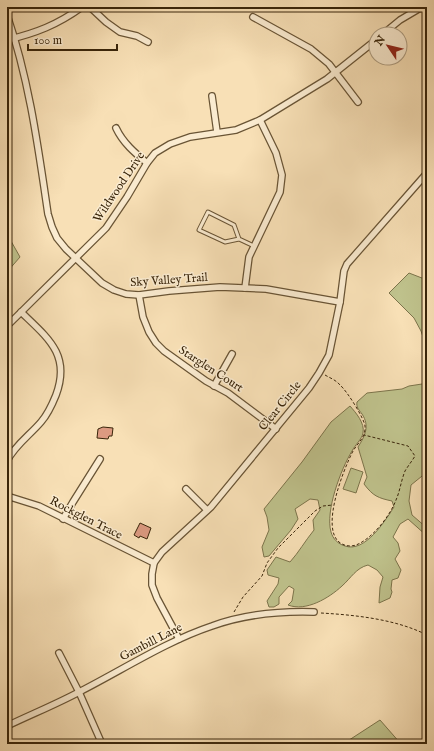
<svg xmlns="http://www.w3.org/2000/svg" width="434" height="751" viewBox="0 0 434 751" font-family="'IM FELL English',serif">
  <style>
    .green { fill: #bfc28c; stroke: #7c744b }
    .building { fill: #dc9a81; stroke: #39250a }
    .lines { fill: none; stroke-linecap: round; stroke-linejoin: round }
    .service-casing { stroke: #695435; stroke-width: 5 }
    .minor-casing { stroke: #695435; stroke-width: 8 }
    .path { stroke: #39250a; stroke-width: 1; stroke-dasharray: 3 2; stroke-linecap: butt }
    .service { stroke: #faebd0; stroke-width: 3 }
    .minor { stroke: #faebd0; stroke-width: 5.5 }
    .labels { text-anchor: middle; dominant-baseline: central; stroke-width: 3; stroke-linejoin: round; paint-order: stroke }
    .street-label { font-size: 12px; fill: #39250a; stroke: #faebd0 }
  </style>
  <rect width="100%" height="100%" fill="#f8e0b6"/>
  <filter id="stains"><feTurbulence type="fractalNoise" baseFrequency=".005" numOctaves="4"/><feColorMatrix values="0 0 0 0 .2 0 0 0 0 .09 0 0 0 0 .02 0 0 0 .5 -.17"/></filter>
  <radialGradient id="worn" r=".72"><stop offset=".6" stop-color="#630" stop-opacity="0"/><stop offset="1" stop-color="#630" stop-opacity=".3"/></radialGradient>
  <!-- green -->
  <g class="green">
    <polygon points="7,234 20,257 7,272"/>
    <polygon points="409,273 427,280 427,345 425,343 421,331 414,318 389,293"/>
    <path d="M422 384H427V472L411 485 409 501 412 515 427 528V536L408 519 400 524 393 537 398 543 400 551 395 559 401 570 398 578 392 580 391 589 392 592 390 598 379 603 380 587 383 577 377 570 368 565C356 568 351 578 342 586 329 598 306 612 288 605L292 601 294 589 289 586 279 597V604L274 607H269L267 601 278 584 279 578 268 575 267 570 276 557 290 562C299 552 305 541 314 530L313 520 320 510 318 500 310 499 295 509 298 519 291 530 269 556 264 557 262 547 269 530 267 517 264 509 302 462 331 422 350 406C356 413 365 423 363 433 362 439 355 445 352 451 341 469 325 511 331 532 333 539 338 544 345 546 365 553 385 521 394 507L392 501C378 498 373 496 364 484L367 477 358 447C365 436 370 426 362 414 359 410 356 407 357 402L367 393 402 389 409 386Z"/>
    <polygon points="351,468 363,472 356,493 343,489"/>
    <polygon points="380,720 401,744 343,744"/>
  </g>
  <!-- building -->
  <g class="building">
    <polygon points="103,427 113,428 112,436 109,436 108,439 97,438 98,429"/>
    <polygon points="140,523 151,528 147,539 140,536 139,538 134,535"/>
  </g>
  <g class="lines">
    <!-- service casing -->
    <g class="service-casing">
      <polyline id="service" points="239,239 234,225 208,212 199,230 225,242 239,239 254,246"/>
    </g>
    <!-- minor casing -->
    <g class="minor-casing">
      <g id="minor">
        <polyline points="90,7 106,22 120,32 137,36 148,42"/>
        <path d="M7 15C29 79 38 146 48 214L52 227 57 238 66 249 102 283 114 290 126 294 139 295 169 291 220 287 266 289 340 302"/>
        <polyline points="253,17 311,49 329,64 358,102"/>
        <polyline points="383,34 400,20 422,7"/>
        <path d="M7 40C36 33 57 25 82 7"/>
        <polyline points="212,96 217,132"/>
        <path d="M116 128C123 143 135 153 147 163"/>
        <polyline points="245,288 249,257 280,192 282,175 276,153 260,120"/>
        <polyline points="139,295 143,317 149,332 156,343 164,351 206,381 228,393 276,429"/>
        <polyline points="7,326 106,228 127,197 147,163 155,153 170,144 190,137 236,130 260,120 327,79 376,40"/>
        <polyline points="214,386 232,354"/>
        <path d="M7 461C15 445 30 435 41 422 48 414 52 405 56 395 71 355 48 338 21 312"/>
        <polyline points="186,489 207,510"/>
        <polyline points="7,496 39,506 154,563"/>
        <polyline points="63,519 73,502 100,459"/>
        <polyline points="179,639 157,598 152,585 152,574 154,563 162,552 211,507 309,388 319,373 329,355 340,302 344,271 347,264 427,173"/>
        <polyline points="59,653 79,692 102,744"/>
        <path d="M7 726C32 714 57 704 81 691 124 669 167 641 212 626 245 614 280 611 314 612"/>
      </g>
    </g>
    <!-- path -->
    <g class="path">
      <path d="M325 375C330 378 336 380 340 385 347 391 364 418 365 426 366 438 357 443 352 453 343 471 321 527 339 542 344 546 350 547 356 545 372 539 390 516 396 500 400 491 401 481 405 471 408 466 412 461 415 456L408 446 364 435"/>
      <polyline points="234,612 243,597 262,576 267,563 278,548 315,511 323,506 333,505"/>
      <path d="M321 613C355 615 394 619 425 634"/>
    </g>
    <!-- service -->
    <use href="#service" class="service"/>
    <!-- minor -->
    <use href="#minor" class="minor"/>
  </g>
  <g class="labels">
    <!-- street labels -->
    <g class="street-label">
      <text transform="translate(119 187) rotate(-56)">Wildwood Drive</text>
      <text transform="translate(169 280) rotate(-4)">Sky Valley Trail</text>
      <text transform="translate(211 369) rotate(33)">Starglen Court</text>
      <text transform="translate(280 406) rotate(-51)">Clear Circle</text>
      <text transform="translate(86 518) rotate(27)">Rockglen Trace</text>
      <text transform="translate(151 642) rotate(-27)">Gambill Lane</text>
    </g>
  </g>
  <!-- margin -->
  <rect width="434" height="751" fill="none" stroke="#f8e0b6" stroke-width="24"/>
  <rect x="8" y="8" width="418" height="735" fill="none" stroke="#39250a" stroke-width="2"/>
  <rect x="12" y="12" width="410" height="727" fill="none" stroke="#39250a"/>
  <!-- north arrow -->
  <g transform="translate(388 46) rotate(305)"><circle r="19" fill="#faebd0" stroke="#ad9c81"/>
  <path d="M0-3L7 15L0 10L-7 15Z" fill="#8f2418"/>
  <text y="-6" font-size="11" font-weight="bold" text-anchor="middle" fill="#39250a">N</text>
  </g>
  <!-- scale -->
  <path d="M28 44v6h89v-6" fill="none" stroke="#39250a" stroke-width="2"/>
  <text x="34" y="44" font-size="12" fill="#39250a" stroke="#faebd0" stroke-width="3" paint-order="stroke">100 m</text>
  <rect width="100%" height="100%" filter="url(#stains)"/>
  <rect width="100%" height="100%" fill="url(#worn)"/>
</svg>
